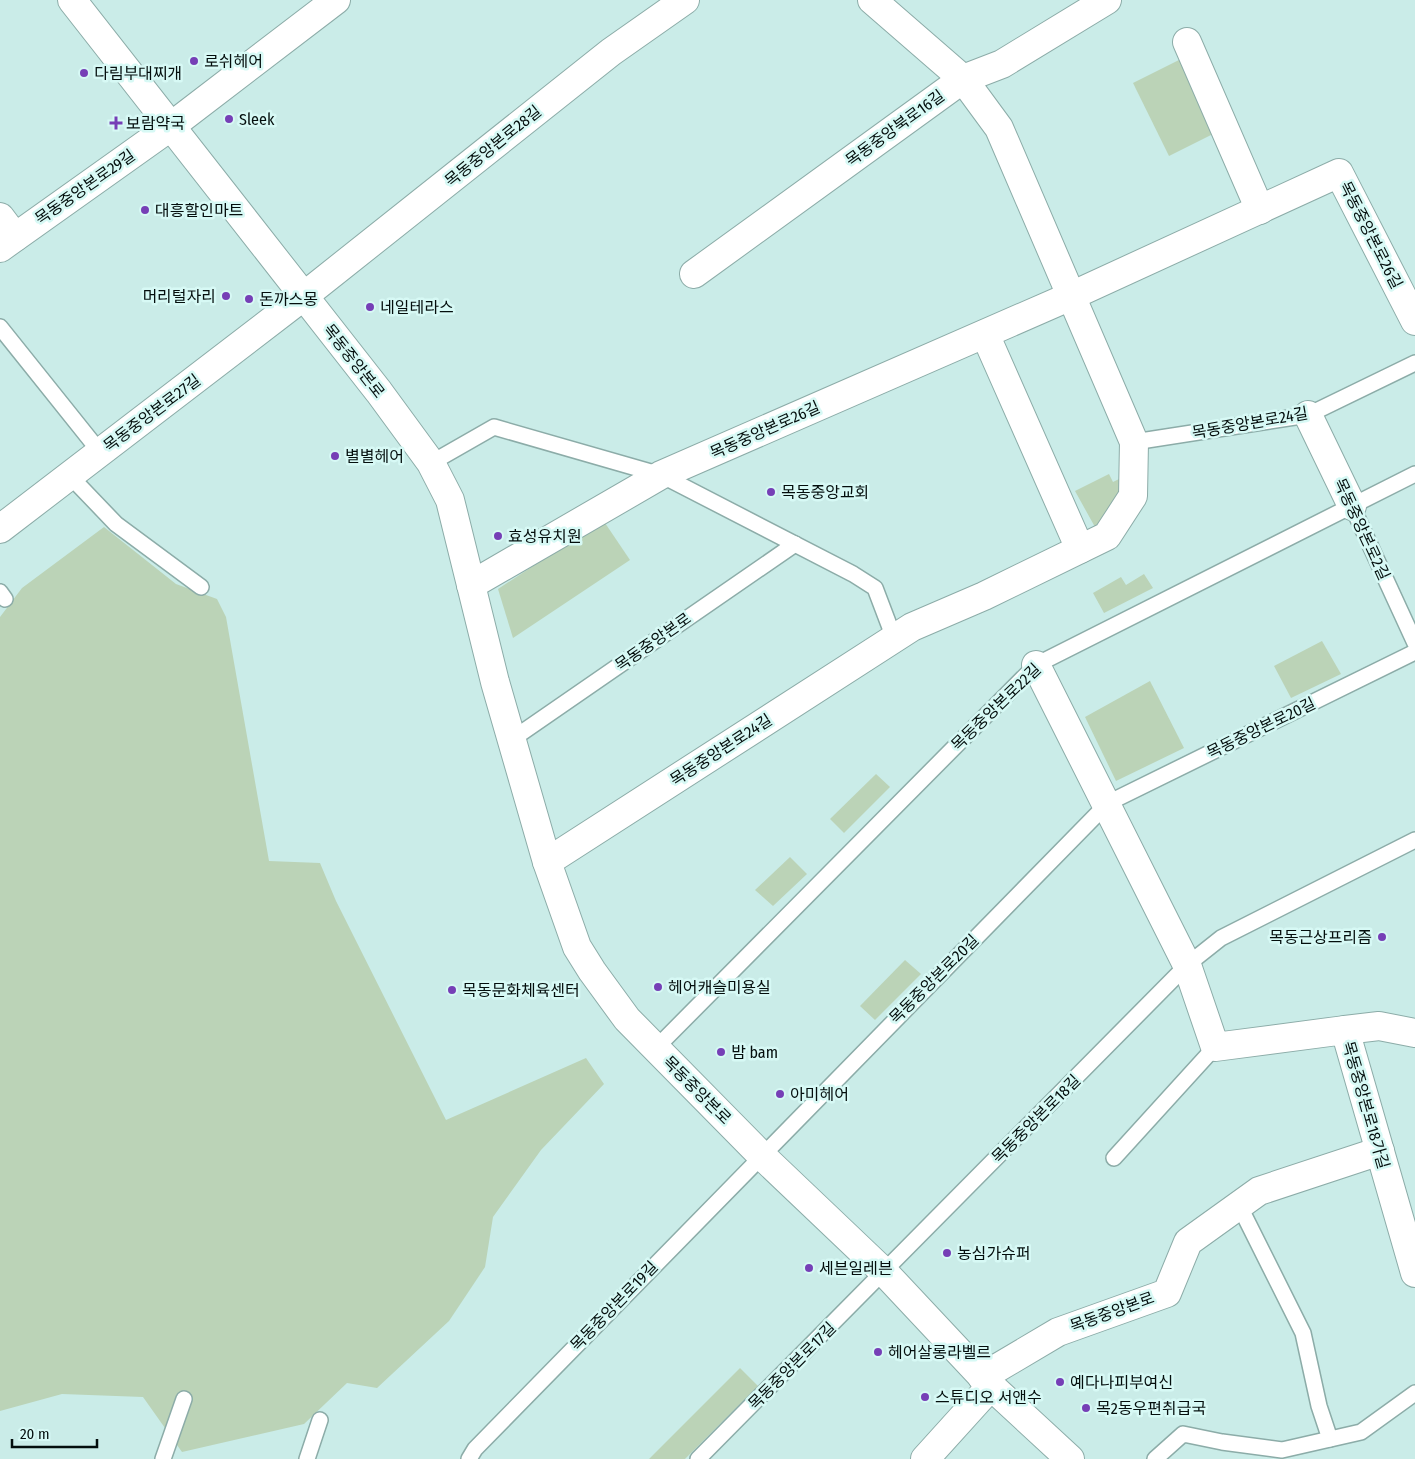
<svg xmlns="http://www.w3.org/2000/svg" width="1415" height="1459" viewBox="0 0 1415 1459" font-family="'Fira Sans Condensed','Noto Sans KR',sans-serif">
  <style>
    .green { fill: #bbd3b7 }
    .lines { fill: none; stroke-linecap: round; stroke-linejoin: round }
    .service-casing { stroke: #8caca8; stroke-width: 18 }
    .minor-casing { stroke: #8caca8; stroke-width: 30 }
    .tertiary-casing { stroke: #8caca8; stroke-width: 30 }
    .service { stroke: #fff; stroke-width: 15 }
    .minor { stroke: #fff; stroke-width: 28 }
    .tertiary { stroke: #fff; stroke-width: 28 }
    .poi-dot { fill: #763fb6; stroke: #d7f9f5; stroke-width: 2 }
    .labels { text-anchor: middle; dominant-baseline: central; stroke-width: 5; stroke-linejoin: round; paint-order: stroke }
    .poi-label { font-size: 16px; fill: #040e0d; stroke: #d7f9f5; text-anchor: start }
    .street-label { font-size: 16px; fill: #040e0d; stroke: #d7f9f5 }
  </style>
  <rect width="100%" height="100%" fill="#caece8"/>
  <!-- green -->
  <g class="green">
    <polygon points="1181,59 1217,132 1169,156 1133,83"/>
    <polygon points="1109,474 1113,482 1123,477 1124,493 1108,518 1095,527 1075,491"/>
    <polygon points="603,520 630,560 513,638 498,589"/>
    <polygon points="104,527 176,584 217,599 226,617 269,861 320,863 336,901 446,1120 586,1058 604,1084 541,1150 493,1217 485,1267 449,1321 377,1388 347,1383 304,1424 182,1452 143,1397 62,1394 0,1411 0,617 22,588"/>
    <polygon points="1144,574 1153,588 1104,613 1093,593 1121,577 1126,585"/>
    <polygon points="1322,641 1341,674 1291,698 1274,666"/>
    <polygon points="1150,681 1184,748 1116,781 1085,717"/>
    <polygon points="876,774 890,787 844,833 830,819"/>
    <polygon points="790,857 807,874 773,906 755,890"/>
    <polygon points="905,960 921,974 875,1020 860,1006"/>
    <polygon points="740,1368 758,1386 685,1459 649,1459"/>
  </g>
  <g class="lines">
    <!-- service casing -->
    <g class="service-casing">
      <g id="service">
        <polyline points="0,327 100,452"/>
        <polyline points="1134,442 1308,415 1415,363"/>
        <polyline points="431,463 494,427 661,475 853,574 875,588 894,638"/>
        <polyline points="70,476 116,524 201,587"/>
        <polyline points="1352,506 1415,643"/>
        <polyline points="0,592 5,599"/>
        <polyline points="511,740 795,544"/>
        <polyline points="656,1048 1036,665 1415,474"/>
        <polyline points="1114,1158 1215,1047"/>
        <polyline points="1239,1205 1303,1333 1319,1406 1330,1439"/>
        <polyline points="163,1459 184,1399"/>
        <polyline points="307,1459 320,1420"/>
        <polyline points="469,1459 475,1449 1108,803 1415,652"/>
        <polyline points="698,1459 1187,965 1221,938 1415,840"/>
        <polyline points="1155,1459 1183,1434 1222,1442 1282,1450 1361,1432 1415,1393"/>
      </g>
    </g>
    <!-- minor casing -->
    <g class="minor-casing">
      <g id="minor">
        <polyline points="1187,42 1260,210"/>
        <polyline points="0,217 15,237"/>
        <polyline points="0,248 170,127 336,0"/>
        <polyline points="694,274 963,79 1002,64 1107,0"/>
        <polyline points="985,334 1080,549"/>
        <polyline points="1308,415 1352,506"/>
        <polyline points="0,529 304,296 611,52 685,0"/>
        <polyline points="471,585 661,475 1071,296 1339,173 1415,321"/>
        <polyline points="1036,665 1187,965 1215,1047 1345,1030 1415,1273"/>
        <polyline points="547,862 912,627 984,596 1107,536 1133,496 1134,442 999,128 963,79 872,0"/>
        <polyline points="1345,1030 1379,1026 1415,1033"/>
        <polyline points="982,1377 1058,1332 1167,1293 1188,1242 1259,1191 1380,1151"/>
        <polyline points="925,1459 991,1386"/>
      </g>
    </g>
    <!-- tertiary casing -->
    <g class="tertiary-casing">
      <polyline id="tertiary" points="72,0 379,392 431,463 450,500 495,682 547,862 577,947 592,971 627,1019 761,1155 885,1273 991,1386 1070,1459"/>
    </g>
    <!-- service -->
    <use href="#service" class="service"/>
    <!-- minor -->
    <use href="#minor" class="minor"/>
    <!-- tertiary -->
    <use href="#tertiary" class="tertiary"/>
  </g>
  <!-- markers -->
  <g class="poi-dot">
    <circle cx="194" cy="61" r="5"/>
    <circle cx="84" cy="73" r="5"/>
    <circle cx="229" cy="119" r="5"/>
    <path d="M113.5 115.5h5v5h5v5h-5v5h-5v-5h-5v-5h5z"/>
    <circle cx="145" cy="210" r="5"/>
    <circle cx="226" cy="296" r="5"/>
    <circle cx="249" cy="299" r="5"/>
    <circle cx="370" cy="307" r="5"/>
    <circle cx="335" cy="456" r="5"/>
    <circle cx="771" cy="492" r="5"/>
    <circle cx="498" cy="536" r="5"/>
    <circle cx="1382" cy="937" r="5"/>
    <circle cx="658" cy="987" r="5"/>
    <circle cx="452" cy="990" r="5"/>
    <circle cx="721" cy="1052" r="5"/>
    <circle cx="780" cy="1094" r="5"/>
    <circle cx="947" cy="1253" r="5"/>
    <circle cx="809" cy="1268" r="5"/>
    <circle cx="878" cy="1352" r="5"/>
    <circle cx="1060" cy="1382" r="5"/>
    <circle cx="925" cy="1397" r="5"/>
    <circle cx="1086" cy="1408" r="5"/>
  </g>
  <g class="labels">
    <!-- poi labels -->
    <g class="poi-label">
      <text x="204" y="61">로쉬헤어</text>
      <text x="94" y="73">다림부대찌개</text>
      <text x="239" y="119">Sleek</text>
      <text x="126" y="123">보람약국</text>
      <text x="155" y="210">대흥할인마트</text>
      <text x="216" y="296" text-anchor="end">머리털자리</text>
      <text x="259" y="299">돈까스몽</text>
      <text x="380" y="307">네일테라스</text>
      <text x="345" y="456">별별헤어</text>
      <text x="781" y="492">목동중앙교회</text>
      <text x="508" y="536">효성유치원</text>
      <text x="1372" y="937" text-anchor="end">목동근상프리즘</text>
      <text x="668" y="987">헤어캐슬미용실</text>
      <text x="462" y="990">목동문화체육센터</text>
      <text x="731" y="1052">밤 bam</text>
      <text x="790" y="1094">아미헤어</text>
      <text x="957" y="1253">농심가슈퍼</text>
      <text x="819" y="1268">세븐일레븐</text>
      <text x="888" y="1352">헤어살롱라벨르</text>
      <text x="1070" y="1382">예다나피부여신</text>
      <text x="935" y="1397">스튜디오 서앤수</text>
      <text x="1096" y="1408">목2동우편취급국</text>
    </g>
    <!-- street labels -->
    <g class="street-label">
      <text transform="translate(895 128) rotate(-36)">목동중앙북로16길</text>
      <text transform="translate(493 146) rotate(-39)">목동중앙본로28길</text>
      <text transform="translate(85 187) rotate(-35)">목동중앙본로29길</text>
      <text transform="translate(1371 235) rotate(63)">목동중앙본로26길</text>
      <text transform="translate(354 361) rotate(52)">목동중앙본로</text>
      <text transform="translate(152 413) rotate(-37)">목동중앙본로27길</text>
      <text transform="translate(1250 423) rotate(-10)">목동중앙본로24길</text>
      <text transform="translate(765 430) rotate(-24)">목동중앙본로26길</text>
      <text transform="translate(1362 529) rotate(65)">목동중앙본로2길</text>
      <text transform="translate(653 642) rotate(-35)">목동중앙본로</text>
      <text transform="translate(996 707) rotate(-44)">목동중앙본로22길</text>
      <text transform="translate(1261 728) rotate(-26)">목동중앙본로20길</text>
      <text transform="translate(721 750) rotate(-33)">목동중앙본로24길</text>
      <text transform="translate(934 979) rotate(-45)">목동중앙본로20길</text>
      <text transform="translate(697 1090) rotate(45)">목동중앙본로</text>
      <text transform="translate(1366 1105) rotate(74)">목동중앙본로18가길</text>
      <text transform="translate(1036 1119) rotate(-45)">목동중앙본로18길</text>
      <text transform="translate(614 1306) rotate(-46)">목동중앙본로19길</text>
      <text transform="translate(1112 1312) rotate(-20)">목동중앙본로</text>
      <text transform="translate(792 1366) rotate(-45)">목동중앙본로17길</text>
    </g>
  </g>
  <!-- scale -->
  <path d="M12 1439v8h85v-8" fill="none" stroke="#040e0d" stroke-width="2.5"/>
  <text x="20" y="1439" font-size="15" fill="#040e0d" stroke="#d7f9f5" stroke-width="4" paint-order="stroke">20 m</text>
</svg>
